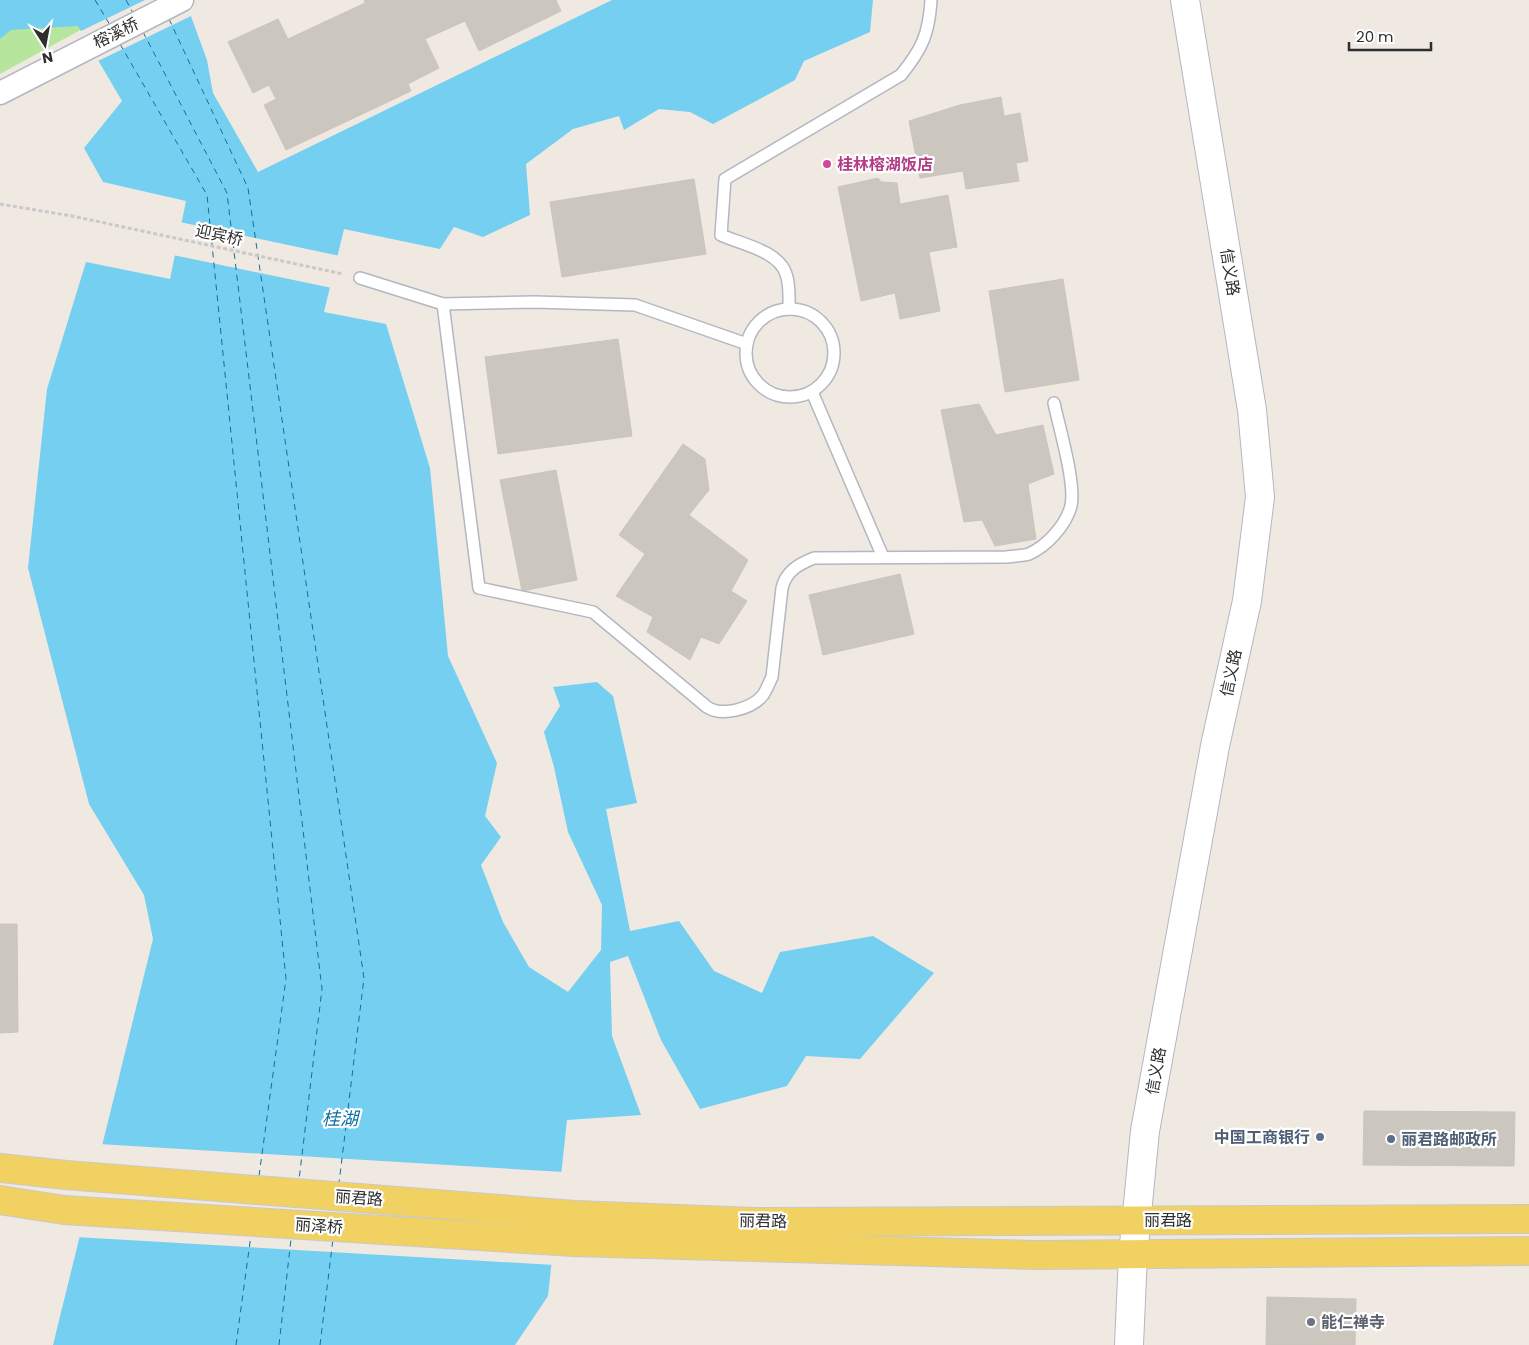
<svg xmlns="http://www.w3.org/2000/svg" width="1529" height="1345" viewBox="0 0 1529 1345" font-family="Poppins,'Noto Sans SC',sans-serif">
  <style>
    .green { fill: #b6e59e }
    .water { fill: #75cff0 }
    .pier { fill: #efe9e1 }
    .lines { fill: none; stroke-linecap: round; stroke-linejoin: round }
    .ferry { stroke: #0d6fa3; stroke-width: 1; stroke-dasharray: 6 5; stroke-linecap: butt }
    .building { fill: #cbc7bf; stroke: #cbc5ba }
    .lane-casing { stroke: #b4b7c1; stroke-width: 14 }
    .street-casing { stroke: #b4b7c1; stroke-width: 25 }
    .secondary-casing { stroke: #b4b7c1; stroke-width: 30 }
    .primary-casing { stroke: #c9c9c9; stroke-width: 30 }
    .path { stroke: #c9c9c9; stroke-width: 3; stroke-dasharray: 4 2.5; stroke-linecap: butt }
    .lane { stroke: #fff; stroke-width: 11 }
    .street { stroke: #fff; stroke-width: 22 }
    .secondary { stroke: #fff; stroke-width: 28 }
    .primary { stroke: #f2d163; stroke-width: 28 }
    .hotel-dot { fill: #d1479c; stroke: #fff; stroke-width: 2 }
    .service-dot { fill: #5c6f8a; stroke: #fff; stroke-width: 2 }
    .worship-dot { fill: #6b7280; stroke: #fff; stroke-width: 2 }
    .labels { text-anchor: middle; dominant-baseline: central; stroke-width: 4.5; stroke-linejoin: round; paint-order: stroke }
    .street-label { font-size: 16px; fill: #2e2e2e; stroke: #fff }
    .hotel-label { font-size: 16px; font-weight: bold; fill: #b23c85; stroke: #fff; text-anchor: start }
    .service-label { font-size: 16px; font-weight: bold; fill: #4e5e75; stroke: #fff; text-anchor: end }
    .worship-label { font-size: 16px; font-weight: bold; fill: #5b616d; stroke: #fff; text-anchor: start }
    .water-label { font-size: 18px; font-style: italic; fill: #0d6fa3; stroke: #fff }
  </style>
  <rect width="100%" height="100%" fill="#efe9e1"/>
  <!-- green -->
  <polygon class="green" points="0,0 135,0 0,74"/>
  <!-- water -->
  <polygon class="water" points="0,0 185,0 207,60 213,93 258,172 612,0 873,0 870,32 804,61 795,80 713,124 690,112 659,109 624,130 619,116 573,129 526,164 530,215 483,237 454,227 440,249 344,229 324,312 386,324 430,468 448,656 497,763 485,816 501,837 481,865 503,922 529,967 568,992 601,950 602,905 568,832 554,767 544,732 560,706 553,687 597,682 613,696 637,803 606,809 630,931 679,921 714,971 762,993 780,952 873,936 934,973 860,1059 806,1056 787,1086 700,1109 661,1040 628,956 610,962 612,1036 641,1115 567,1120 548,1296 515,1345 53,1345 153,939 144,895 89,804 28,568 47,389 86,262 170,279 186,201 103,182 84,148 122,101 78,26 11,30 0,39"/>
  <!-- pier -->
  <g class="pier">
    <polygon points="145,0 188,0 193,15 96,62 79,32"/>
    <polygon points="180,222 340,256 332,288 173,255"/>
    <polygon points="99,1144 564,1172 554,1265 76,1237"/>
  </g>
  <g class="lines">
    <!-- ferry -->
    <g class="ferry">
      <polyline points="95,0 110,25"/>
      <polyline points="126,0 133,13"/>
      <polyline points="169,19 248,188 364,978 339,1183"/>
      <polyline points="143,32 227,193 322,989 299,1180"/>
      <polyline points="120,44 207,195 286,979 259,1176"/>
      <polyline points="236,1345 251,1235"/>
      <polyline points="279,1345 291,1239"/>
      <polyline points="320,1345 333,1239"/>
    </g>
  </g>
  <!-- building -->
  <g class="building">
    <polygon points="364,0 556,0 561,11 479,51 465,21 425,39 439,68 408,84 411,91 286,150 264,105 276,99 269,85 253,93 228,42 278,19 288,39 365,3"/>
    <polygon points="1001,97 1004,116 1020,113 1028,161 1016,163 1019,181 966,189 963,171 920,178 909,121 960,105"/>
    <polygon points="878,178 881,182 897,183 900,204 948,195 957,247 929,252 940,311 900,319 895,293 861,301 838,187"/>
    <polygon points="694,179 706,254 562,277 550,202"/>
    <polygon points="1063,279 1079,380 1005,392 989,291"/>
    <polygon points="618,339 632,436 498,454 485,357"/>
    <polygon points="979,404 996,435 1043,425 1054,474 1028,484 1036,539 995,546 982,520 964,522 941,410"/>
    <polygon points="683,444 705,459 709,490 689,515 748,560 731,591 747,601 719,644 701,637 690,660 647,632 653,617 616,596 645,554 619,535"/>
    <polygon points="556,470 577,580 522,591 500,480"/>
    <polygon points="900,574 914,634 823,655 809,595"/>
    <polygon points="0,924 17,924 18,1032 0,1033"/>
    <polygon points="1364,1111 1515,1112 1514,1166 1363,1165"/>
    <polygon points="1267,1297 1356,1299 1355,1345 1266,1345"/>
  </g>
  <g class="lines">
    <!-- lane casing -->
    <g class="lane-casing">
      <g id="lane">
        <path d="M360 278 443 304 479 588 593 612 707 707C722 717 752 709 763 695 767 689 769 683 772 677L782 588C786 571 799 564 814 558L1006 557C1013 556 1022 556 1029 554 1047 546 1066 525 1071 506 1076 483 1059 427 1054 403"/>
        <polyline points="443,304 534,302 635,305 747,344"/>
        <circle cx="790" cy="353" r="44"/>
        <path d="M789 309C789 298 790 284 786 274 779 251 741 244 721 235L725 179 901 75C922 49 929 34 931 0"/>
        <polyline points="812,392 883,557"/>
      </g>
    </g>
    <!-- street casing -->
    <g class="street-casing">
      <polyline id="street" points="0,93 182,0"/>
    </g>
    <!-- secondary casing -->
    <g class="secondary-casing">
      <polyline id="secondary" points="1129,1345 1133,1255 1145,1131 1215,746 1247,601 1260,497 1252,410 1185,0"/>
    </g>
    <!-- primary casing -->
    <g class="primary-casing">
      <g id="primary">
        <polyline points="0,1168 66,1175 575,1215 756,1222 1529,1219"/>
        <polyline points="0,1200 64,1210 574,1242 1037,1255 1529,1251"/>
      </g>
    </g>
    <!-- path -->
    <polyline class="path" points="0,204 72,216 343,274"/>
    <!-- lane -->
    <use href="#lane" class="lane"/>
    <!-- street -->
    <use href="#street" class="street"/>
    <!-- secondary -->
    <use href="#secondary" class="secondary"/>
    <!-- primary -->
    <use href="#primary" class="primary"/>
  </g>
  <!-- markers -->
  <circle class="hotel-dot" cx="827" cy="164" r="5"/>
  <g class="service-dot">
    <circle cx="1320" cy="1137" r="5"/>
    <circle cx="1391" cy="1139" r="5"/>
  </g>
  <circle class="worship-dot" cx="1311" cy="1322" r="5"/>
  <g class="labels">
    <!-- street labels -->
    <g class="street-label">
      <text transform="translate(116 33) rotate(-26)">榕溪桥</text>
      <text transform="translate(219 235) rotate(12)">迎宾桥</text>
      <text transform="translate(1230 272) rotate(81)">信义路</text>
      <text transform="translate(1231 673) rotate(-78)">信义路</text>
      <text transform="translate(1156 1071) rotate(-80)">信义路</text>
      <text transform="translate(359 1198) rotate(4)">丽君路</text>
      <text x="1168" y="1220">丽君路</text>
      <text transform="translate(763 1221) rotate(1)">丽君路</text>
      <text transform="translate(319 1226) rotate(4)">丽泽桥</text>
    </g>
    <!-- hotel labels -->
    <g class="hotel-label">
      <text x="837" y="164">桂林榕湖饭店</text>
    </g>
    <!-- service labels -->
    <g class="service-label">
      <text x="1310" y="1137">中国工商银行</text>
      <text x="1401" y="1139" text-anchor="start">丽君路邮政所</text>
    </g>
    <!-- worship labels -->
    <g class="worship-label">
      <text x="1321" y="1322">能仁禅寺</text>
    </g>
    <!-- water labels -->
    <g class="water-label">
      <text x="340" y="1118">桂湖</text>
    </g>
  </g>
  <!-- north arrow -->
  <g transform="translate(45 45) rotate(169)" stroke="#ffffff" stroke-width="4" paint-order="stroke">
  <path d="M0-4L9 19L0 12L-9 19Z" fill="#2e2e2e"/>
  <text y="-8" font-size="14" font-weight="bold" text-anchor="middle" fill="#2e2e2e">N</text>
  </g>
  <!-- scale -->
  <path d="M1349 42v8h82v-8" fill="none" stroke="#2e2e2e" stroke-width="2.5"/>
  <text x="1356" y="42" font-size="15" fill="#2e2e2e" stroke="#ffffff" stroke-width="4" paint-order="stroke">20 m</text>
</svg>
